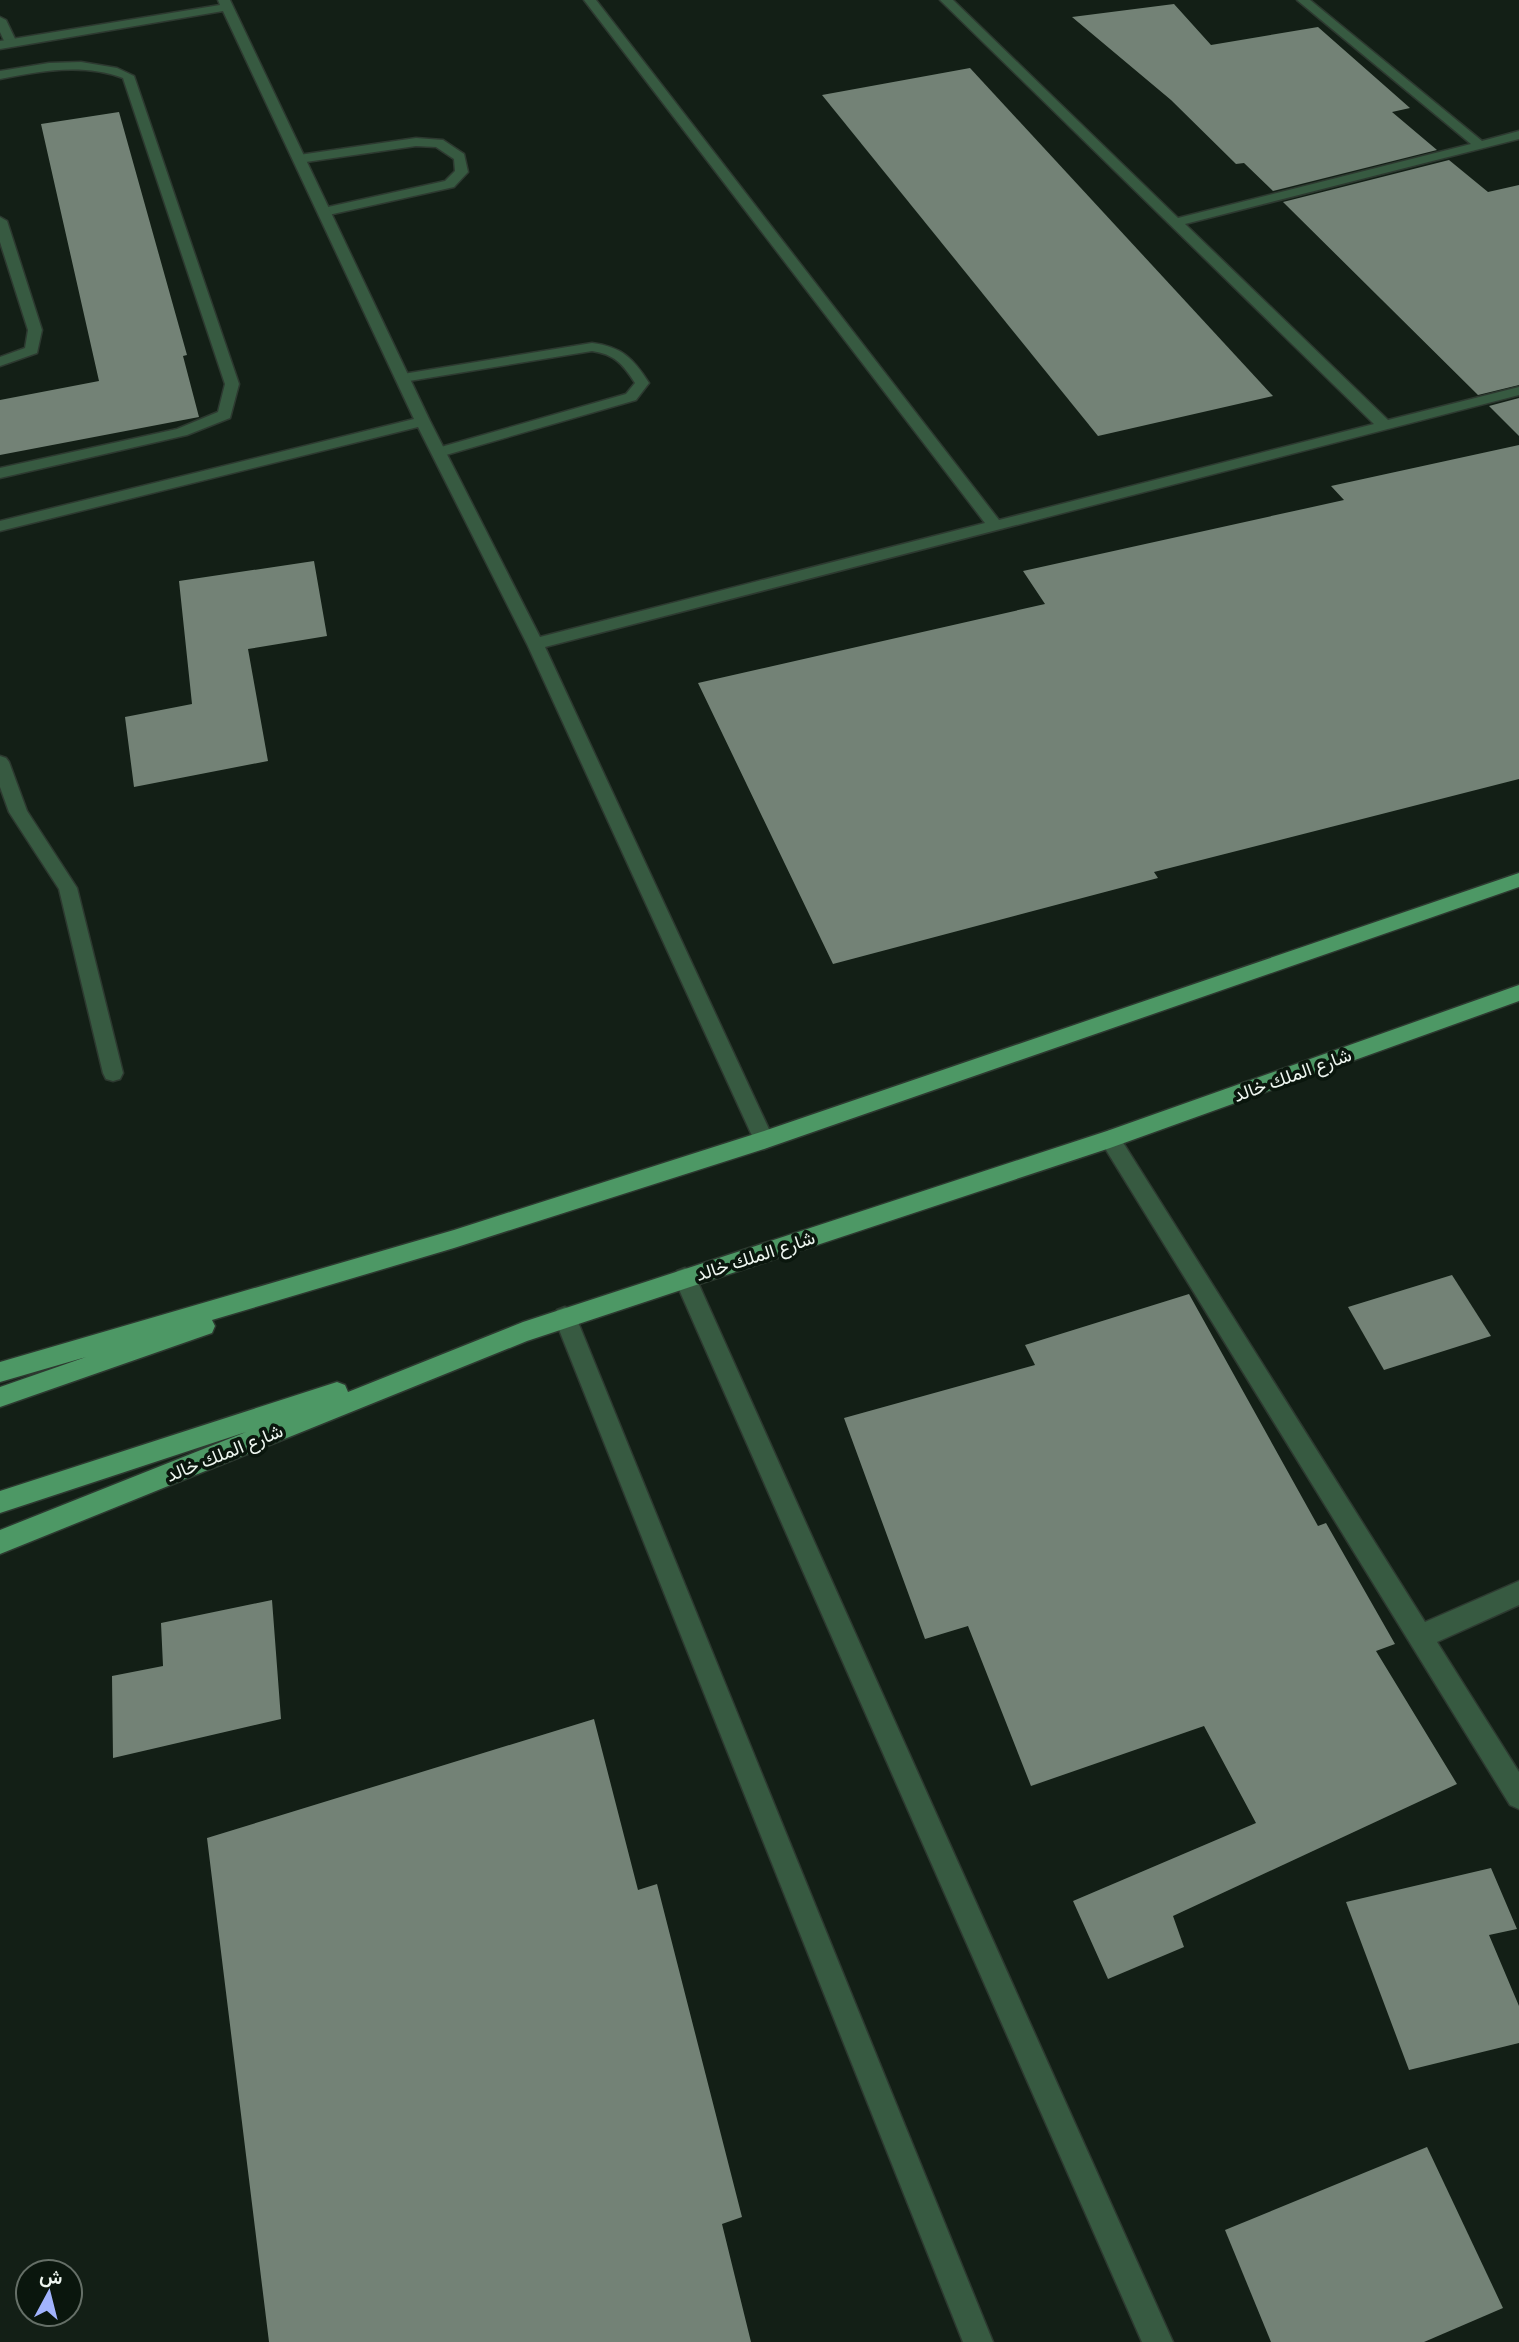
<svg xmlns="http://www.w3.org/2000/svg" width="1519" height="2342" viewBox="0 0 1519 2342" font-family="'Exo 2',Vazirmatn,sans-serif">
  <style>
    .building { fill: #738276 }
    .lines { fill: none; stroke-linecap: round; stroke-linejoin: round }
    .service-casing { stroke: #2d3930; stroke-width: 3 }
    .minor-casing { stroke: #2d3930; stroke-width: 3 }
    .tertiary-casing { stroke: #2d3930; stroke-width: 3 }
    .primary-casing { stroke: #2d3930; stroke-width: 3 }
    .service { fill: #375a41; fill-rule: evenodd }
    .minor { fill: #375a41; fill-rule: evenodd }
    .tertiary { fill: #375a41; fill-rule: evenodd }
    .primary { fill: #4d9865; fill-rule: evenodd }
    .labels { text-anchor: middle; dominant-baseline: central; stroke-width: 7; stroke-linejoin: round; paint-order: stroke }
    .street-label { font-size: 19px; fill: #edf5ef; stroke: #0a160d }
  </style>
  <rect width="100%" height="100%" fill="#131f16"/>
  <!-- building -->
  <g class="building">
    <polygon points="1174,4 1211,45 1318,27 1410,108 1392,112 1437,150 1273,191 1244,163 1236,164 1171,100 1072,17"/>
    <polygon points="970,68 1273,396 1098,436 822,95"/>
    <polygon points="119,112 187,355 183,356 199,417 0,455 0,400 99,381 41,124"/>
    <polygon points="1449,160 1488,192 1519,185 1519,385 1478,395 1283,202"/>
    <polygon points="1519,398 1519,436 1489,406"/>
    <polygon points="1519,445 1519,779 1154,872 1158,878 833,964 698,683 1045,604 1023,571 1344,500 1331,486"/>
    <polygon points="314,561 327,636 248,649 268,761 134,787 125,717 192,704 179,581"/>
    <polygon points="1452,1275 1491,1336 1384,1370 1348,1307"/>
    <polygon points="1189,1294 1318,1526 1326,1523 1395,1644 1376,1651 1457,1784 1173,1916 1184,1947 1108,1979 1073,1901 1256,1823 1204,1726 1031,1786 968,1626 925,1639 844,1418 1035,1365 1025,1345"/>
    <polygon points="272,1600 281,1719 113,1758 112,1676 163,1666 161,1623"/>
    <polygon points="594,1719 638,1890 657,1884 742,2217 722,2224 751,2342 269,2342 207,1838"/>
    <polygon points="1491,1868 1517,1929 1489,1935 1519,2006 1519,2043 1409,2070 1346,1902"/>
    <polygon points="1427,2147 1503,2308 1424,2342 1271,2342 1225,2230"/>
  </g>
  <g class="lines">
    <!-- service casing -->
    <g class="service-casing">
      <g id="service">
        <polygon points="0,17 6,20 17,43 15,45 5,43 0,32"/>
        <path d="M81 62 117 68 134 76 239 384 230 418 187 435 0 478V468L177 429 218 412 225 384 123 78C82 63 41 71 0 79V71L49 63Z"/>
        <polygon points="416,138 443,140 464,154 468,172 454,187 324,216 319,215 319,209 445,181 455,171 454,159 436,147 416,146 299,163 293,159 299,155"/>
        <polygon points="0,217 7,221 42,330 37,353 0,366 0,357 25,348 28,330 0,242"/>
        <path d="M592 343C622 347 633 358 649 383L636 400 439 457 431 452 434 449 626 394 635 383C623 364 614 354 592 351L403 382 396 378 403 374Z"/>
        <polygon points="0,756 6,758 9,762 27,811 77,888 123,1073 120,1079 113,1081 106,1079 103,1073 59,889 9,812 0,787"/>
      </g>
    </g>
    <!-- minor casing -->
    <g class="minor-casing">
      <g id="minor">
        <polygon points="218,0 230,0 430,421 540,637 985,523 584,0 596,0 999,520 1374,424 940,0 953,0 1178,218 1471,144 1297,0 1310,0 1482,141 1519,131 1519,139 1185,224 1388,420 1519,387 1519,395 545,647 774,1140 771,1146 764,1149 757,1146 754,1140 527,644 418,427 0,531 0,521 414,419 223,11 0,49 0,41 220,5"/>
        <polygon points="1110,1130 1117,1133 1425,1622 1519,1581 1519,1605 1437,1642 1519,1772 1519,1809 1510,1805 1103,1145 1100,1139 1103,1133"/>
      </g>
    </g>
    <!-- tertiary casing -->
    <g class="tertiary-casing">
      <g id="tertiary">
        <polygon points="685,1268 693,1271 696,1278 1173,2342 1142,2342 674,1278 677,1271"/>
        <polygon points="565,1307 573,1310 576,1317 993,2342 963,2342 554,1317 557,1310"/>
      </g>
    </g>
    <!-- primary casing -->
    <g class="primary-casing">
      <g id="primary">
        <polygon points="1519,873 1519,887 764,1149 454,1248 212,1320 215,1326 212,1333 0,1407 0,1387 86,1357 0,1382 0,1362 454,1230 764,1131"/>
        <polygon points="1519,985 1519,1001 1110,1148 527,1341 0,1554 0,1530 246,1432 0,1513 0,1491 337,1382 345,1385 348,1392 523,1322 1107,1131"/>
      </g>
    </g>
    <!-- service -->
    <use href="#service" class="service"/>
    <!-- minor -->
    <use href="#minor" class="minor"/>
    <!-- tertiary -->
    <use href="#tertiary" class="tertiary"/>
    <!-- primary -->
    <use href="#primary" class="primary"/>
  </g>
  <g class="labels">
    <!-- street labels -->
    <g class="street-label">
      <text transform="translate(1292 1074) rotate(-20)">شارع الملك خالد</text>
      <text transform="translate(755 1255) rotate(-18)">شارع الملك خالد</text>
      <text transform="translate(224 1452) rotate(-22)">شارع الملك خالد</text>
    </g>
  </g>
  <!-- north arrow -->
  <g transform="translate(49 2293) rotate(7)"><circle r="33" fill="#0a160d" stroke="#656f67" stroke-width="2"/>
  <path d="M0-5L12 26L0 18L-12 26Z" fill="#a1b3fd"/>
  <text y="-10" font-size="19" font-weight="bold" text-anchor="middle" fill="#edf5ef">ش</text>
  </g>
</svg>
